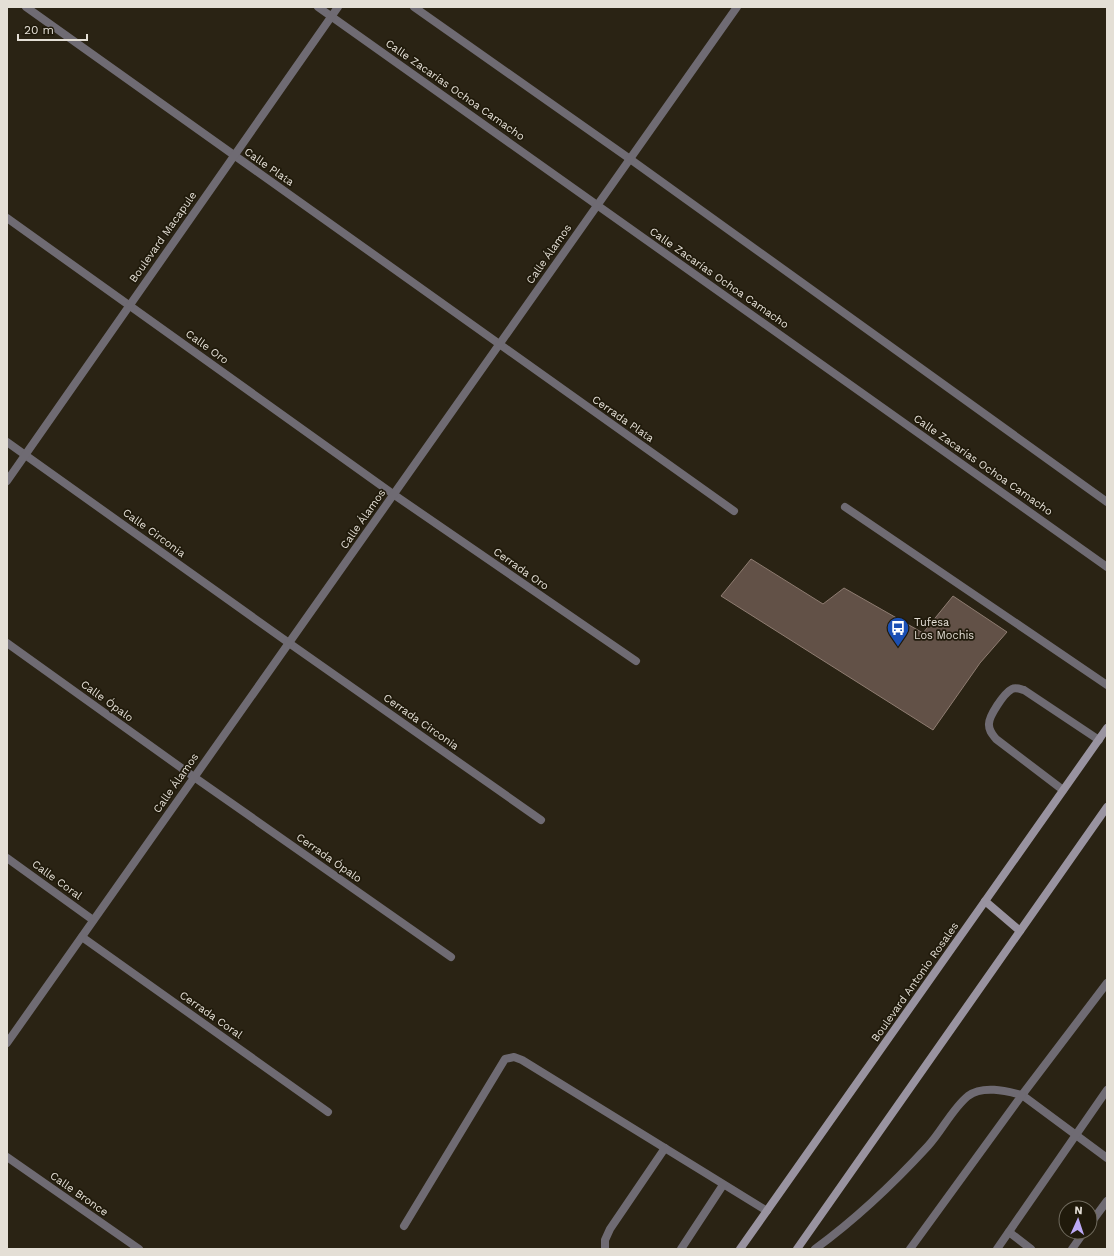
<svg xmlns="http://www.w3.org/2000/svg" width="1114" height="1256" viewBox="0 0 1114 1256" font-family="'Work Sans',sans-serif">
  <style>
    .building { fill: #625147; stroke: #8e7c71 }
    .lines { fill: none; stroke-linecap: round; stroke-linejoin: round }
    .service { stroke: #6f6b73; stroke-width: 8 }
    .minor { stroke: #6f6b73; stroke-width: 8 }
    .secondary { stroke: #9993a0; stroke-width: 8 }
    .labels { text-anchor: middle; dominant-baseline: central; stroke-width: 3.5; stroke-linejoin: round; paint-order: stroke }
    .street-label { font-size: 11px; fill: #e4dfd6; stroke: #201a0b }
    .poi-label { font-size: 11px; fill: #e4dfd6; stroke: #201a0b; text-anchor: start }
  </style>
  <rect width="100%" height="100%" fill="#2a2314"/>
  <!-- building -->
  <polygon class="building" points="751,559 823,604 844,588 923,633 953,596 1007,632 980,663 933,730 721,596"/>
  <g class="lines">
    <!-- service -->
    <g class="service">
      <polyline points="845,507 1107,685"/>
      <path d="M1063 790 996 739C992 734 989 731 989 725 988 717 1004 693 1012 689 1016 687 1020 689 1024 690L1099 740"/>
      <polyline points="1107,983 1022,1095 1107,1158"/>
      <polyline points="1090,1224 1107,1201"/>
      <polyline points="404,1226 505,1059 514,1057 522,1060 767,1211"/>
      <polyline points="1009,1232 1031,1249"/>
      <polyline points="605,1249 605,1240 610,1229 665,1148"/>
      <polyline points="681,1249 723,1185"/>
      <path d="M815 1249C856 1219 894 1183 928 1146 942 1131 952 1109 968 1096 983 1085 1006 1091 1022 1095L910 1249"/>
      <polyline points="997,1249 1107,1090"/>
      <polyline points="1072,1249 1084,1232"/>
    </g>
    <!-- minor -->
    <g class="minor">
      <polyline points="26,7 734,511"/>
      <polyline points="318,7 1107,567"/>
      <polyline points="414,7 630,159 1107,502"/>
      <polyline points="7,218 393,494 636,661"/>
      <polyline points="7,442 289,643 541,820"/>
      <polyline points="7,481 338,7"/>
      <polyline points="7,643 194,777 451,957"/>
      <polyline points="7,858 93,920"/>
      <polyline points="82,937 328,1112"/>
      <polyline points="7,1043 737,7"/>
      <polyline points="7,1157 139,1249"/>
    </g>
    <!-- secondary -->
    <g class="secondary">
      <polyline points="985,901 1020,931"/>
      <polyline points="740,1249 1107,728"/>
      <polyline points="797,1249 1107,807"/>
    </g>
  </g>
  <!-- icons -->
  <defs>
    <g id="bus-pin" transform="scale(1.15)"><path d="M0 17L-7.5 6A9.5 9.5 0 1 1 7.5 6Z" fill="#1a4fb4" stroke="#201a0b"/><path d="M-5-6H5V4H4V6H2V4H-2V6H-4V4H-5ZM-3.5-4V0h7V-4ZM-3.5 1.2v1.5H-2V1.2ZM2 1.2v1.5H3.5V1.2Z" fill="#fff"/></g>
  </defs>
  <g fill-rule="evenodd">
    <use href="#bus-pin" x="898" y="628"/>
  </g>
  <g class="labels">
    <!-- street labels -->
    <g class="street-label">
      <text transform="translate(455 90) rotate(35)">Calle Zacarías Ochoa Camacho</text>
      <text transform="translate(269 167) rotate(35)">Calle Plata</text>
      <text transform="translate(163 237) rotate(-55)">Boulevard Macapule</text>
      <text transform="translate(549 254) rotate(-55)">Calle Álamos</text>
      <text transform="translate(719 278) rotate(35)">Calle Zacarías Ochoa Camacho</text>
      <text transform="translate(207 347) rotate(36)">Calle Oro</text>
      <text transform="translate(623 419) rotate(35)">Cerrada Plata</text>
      <text transform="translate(983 465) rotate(35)">Calle Zacarías Ochoa Camacho</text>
      <text transform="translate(363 519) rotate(-55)">Calle Álamos</text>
      <text transform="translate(154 533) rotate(36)">Calle Circonia</text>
      <text transform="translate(521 569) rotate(35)">Cerrada Oro</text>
      <text transform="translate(107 701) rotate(36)">Calle Ópalo</text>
      <text transform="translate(421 722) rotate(35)">Cerrada Circonia</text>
      <text transform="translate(176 783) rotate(-55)">Calle Álamos</text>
      <text transform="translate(329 858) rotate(35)">Cerrada Ópalo</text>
      <text transform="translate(57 880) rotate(36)">Calle Coral</text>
      <text transform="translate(915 982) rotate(-55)">Boulevard Antonio Rosales</text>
      <text transform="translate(211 1015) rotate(35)">Cerrada Coral</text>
      <text transform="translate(79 1194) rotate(35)">Calle Bronce</text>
    </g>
    <!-- poi labels -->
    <g class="poi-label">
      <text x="914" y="622">Tufesa<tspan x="914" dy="13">Los Mochis</tspan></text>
    </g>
  </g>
  <!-- border -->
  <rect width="1114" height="1256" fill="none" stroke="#e4dfd6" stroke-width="16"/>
  <!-- north arrow -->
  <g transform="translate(1078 1220) rotate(3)"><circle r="19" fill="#201a0b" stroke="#6e695c"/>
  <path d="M0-3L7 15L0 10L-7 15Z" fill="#bca9f5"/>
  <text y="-6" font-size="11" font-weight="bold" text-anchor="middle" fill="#e4dfd6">N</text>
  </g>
  <!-- scale -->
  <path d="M18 34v6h69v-6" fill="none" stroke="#e4dfd6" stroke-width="2"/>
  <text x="24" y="34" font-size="12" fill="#e4dfd6" stroke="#201a0b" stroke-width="3" paint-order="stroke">20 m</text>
</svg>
